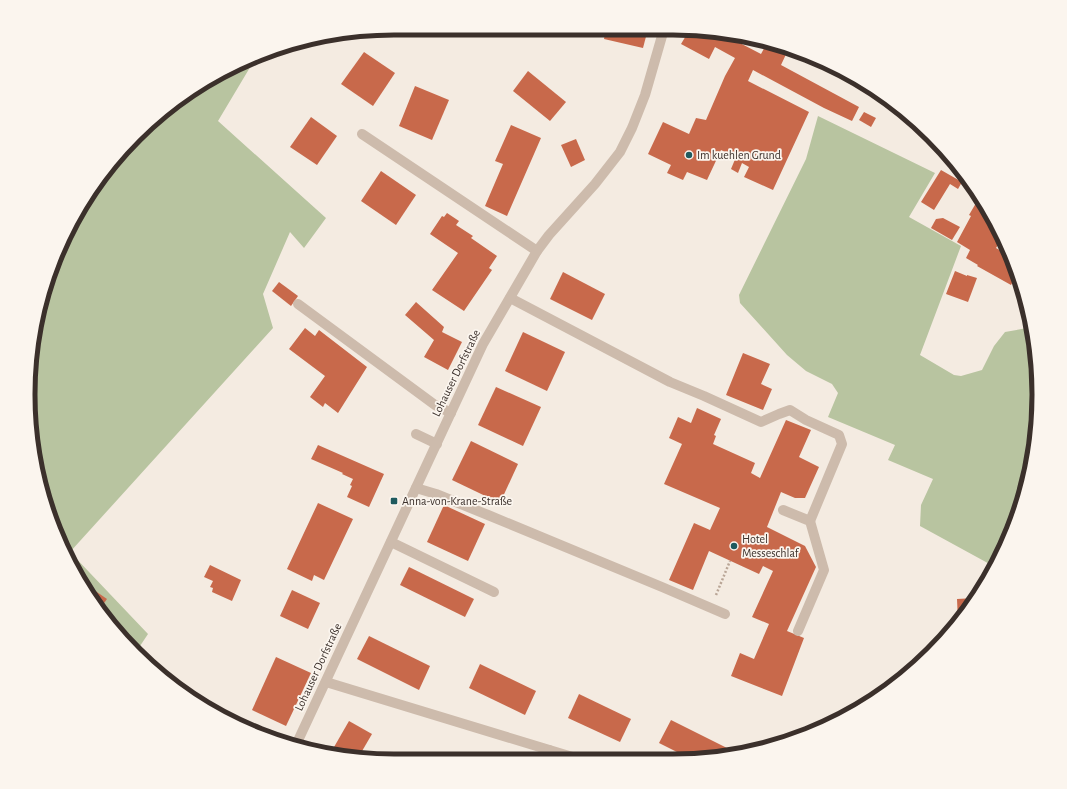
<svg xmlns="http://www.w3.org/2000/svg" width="1067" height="789" viewBox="0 0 1067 789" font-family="'Alegreya Sans',sans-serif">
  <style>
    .green { fill: #b8c4a0 }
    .building { fill: #c8694b }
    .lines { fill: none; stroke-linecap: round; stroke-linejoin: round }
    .path { stroke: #b9a596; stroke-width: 2.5; stroke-dasharray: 2 2; stroke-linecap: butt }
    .lane { stroke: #cdbbac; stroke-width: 10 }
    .street { stroke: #cdbbac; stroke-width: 10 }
    .poi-dot { fill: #1f5a5e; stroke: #fbf5ee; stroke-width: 1.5 }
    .labels { text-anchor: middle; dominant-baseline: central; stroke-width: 3.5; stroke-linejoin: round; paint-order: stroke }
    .poi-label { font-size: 12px; fill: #3b302b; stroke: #fbf5ee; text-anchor: start }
    .street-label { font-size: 12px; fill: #3b302b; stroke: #fbf5ee }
    .rim { fill: none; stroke: #3b302b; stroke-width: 5 }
  </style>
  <rect width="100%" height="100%" fill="#f4ebe1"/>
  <!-- green -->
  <g class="green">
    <polygon points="255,59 218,121 326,218 304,248 290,232 263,294 273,328 70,552 148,634 136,652 104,617 56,535 29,419 35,323 66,232 135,136 211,77"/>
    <polygon points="818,116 935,173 909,217 961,246 920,355 954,375 961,376 982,370 994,346 1005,332 1027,328 1031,329 1038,371 1036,443 1019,513 995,567 920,526 921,505 933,479 888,460 895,445 828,417 838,393 832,384 806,371 787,355 740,303 739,295 806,159"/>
  </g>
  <!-- building -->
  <g class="building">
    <polygon points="606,29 648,29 643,48 604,39"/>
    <polygon points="690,29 696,29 739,36 736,41 761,54 768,41 788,50 781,65 859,107 852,121 824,108 753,70 748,81 809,112 773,190 744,177 749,167 742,163 738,173 731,169 736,157 721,150 707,180 687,172 683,180 667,173 671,165 648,154 663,122 689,134 696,118 706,120 725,76 735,58 715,47 709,59 681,44"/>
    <polygon points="364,52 395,73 373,106 341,84"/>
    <polygon points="528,71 566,102 550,121 513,91"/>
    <polygon points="415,86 449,100 432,140 399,126"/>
    <polygon points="864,112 876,118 871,127 859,120"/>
    <polygon points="311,117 337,136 317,165 290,147"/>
    <polygon points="511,125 541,138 507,216 485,206 503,164 495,161"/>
    <polygon points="576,139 585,160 571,167 561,145"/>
    <polygon points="941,170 962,182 958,189 950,184 934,210 921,202"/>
    <polygon points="381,171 416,195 396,225 361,201"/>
    <polygon points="979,198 1001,233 1003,237 996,248 1010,256 1018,276 1016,276 1011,285 977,266 978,265 966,258 970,250 957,242 971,216 969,215"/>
    <polygon points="447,213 459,221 456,225 473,236 471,238 497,256 489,268 492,270 464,311 432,290 458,253 430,234 442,216 444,217"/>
    <polygon points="943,218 960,227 952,240 931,228 936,219"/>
    <polygon points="955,271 967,276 967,275 977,278 968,302 946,294"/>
    <polygon points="563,272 605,294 592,320 550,299"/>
    <polygon points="279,282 298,296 291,306 272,291"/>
    <polygon points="416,302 444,327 442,332 462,342 448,370 424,357 434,340 405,315"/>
    <polygon points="305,328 315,336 319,330 367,367 338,413 325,403 323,407 310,397 325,376 289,349"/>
    <polygon points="523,332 565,352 547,391 505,371"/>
    <polygon points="743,353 770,364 761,384 772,389 763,410 726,395"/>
    <polygon points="496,387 541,407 523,446 478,425"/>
    <polygon points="697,408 721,419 714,435 716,436 713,444 755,463 751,473 760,478 786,420 811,430 799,457 819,467 805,498 795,498 781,492 767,527 805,546 816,567 787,631 804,638 782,696 731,676 740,653 754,659 769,624 752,617 773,571 763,566 759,574 709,551 693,590 669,580 694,523 710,530 720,508 664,484 682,444 669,438 678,417 691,423"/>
    <polygon points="471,441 518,464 500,503 452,480"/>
    <polygon points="318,445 384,474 369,507 347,497 352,486 350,485 353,479 342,474 343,473 311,459"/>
    <polygon points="318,503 353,519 324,580 314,575 312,581 287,569"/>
    <polygon points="444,505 485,524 468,561 427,542"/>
    <polygon points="210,565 241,580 232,601 212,592 213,588 210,587 213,581 204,577"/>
    <polygon points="409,567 474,599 465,617 400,585"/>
    <polygon points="91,588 107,599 99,610 89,591"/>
    <polygon points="292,590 320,603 308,629 280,616"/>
    <polygon points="975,598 965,612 958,622 957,599"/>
    <polygon points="108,620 121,629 118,633 107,621"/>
    <polygon points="369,636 430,666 419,690 357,659"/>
    <polygon points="276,657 311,673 286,726 252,710"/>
    <polygon points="480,664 536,691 525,715 469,688"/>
    <polygon points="579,694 631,719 620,742 568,718"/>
    <polygon points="671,720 729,749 725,757 721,758 689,758 659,743"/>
    <polygon points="349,721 372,734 358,758 330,754"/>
  </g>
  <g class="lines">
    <!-- path -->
    <polyline class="path" points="716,595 730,561"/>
    <!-- lane -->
    <g class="lane">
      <polyline points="362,134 537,251"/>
      <polyline points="510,298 670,382 704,396 761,422 779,414 790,410 806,420 839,435 842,444 810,521"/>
      <polyline points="298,304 435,405 451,413"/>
      <polyline points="416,434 437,444"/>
      <polyline points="416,488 436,494 488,515 662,587 725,614"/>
      <polyline points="783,510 810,521 824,570 798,631"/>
      <polyline points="391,542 494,592"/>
    </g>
    <!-- street -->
    <g class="street">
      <polyline points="326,682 579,759"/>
      <polyline points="295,747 483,344 537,251 549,235 595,184 620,152 632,128 645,95 664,29"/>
      <polyline points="543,759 549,750"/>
    </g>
  </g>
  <!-- markers -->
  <g class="poi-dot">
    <circle cx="689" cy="155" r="4"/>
    <rect x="390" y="497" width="8" height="8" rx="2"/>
    <circle cx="734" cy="546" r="4"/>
  </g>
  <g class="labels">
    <!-- poi labels -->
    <g class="poi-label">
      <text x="697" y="155">Im kuehlen Grund</text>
      <text x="402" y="501">Anna-von-Krane-Straße</text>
      <text x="742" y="539">Hotel<tspan x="742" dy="14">Messeschlaf</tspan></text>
    </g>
    <!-- street labels -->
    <g class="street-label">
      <text transform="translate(456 373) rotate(-64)">Lohauser Dorfstraße</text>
      <text transform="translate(318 667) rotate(-65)">Lohauser Dorfstraße</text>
    </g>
  </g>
  <!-- crop -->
  <path d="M0 0H1067V789H0ZM394 35H673A359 359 0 0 1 1032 394V395A359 359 0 0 1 673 754H394A359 359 0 0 1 35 395V394A359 359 0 0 1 394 35Z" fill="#fbf5ee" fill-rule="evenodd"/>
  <path class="rim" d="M394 35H673A359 359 0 0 1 1032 394V395A359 359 0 0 1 673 754H394A359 359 0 0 1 35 395V394A359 359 0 0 1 394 35Z"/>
</svg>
